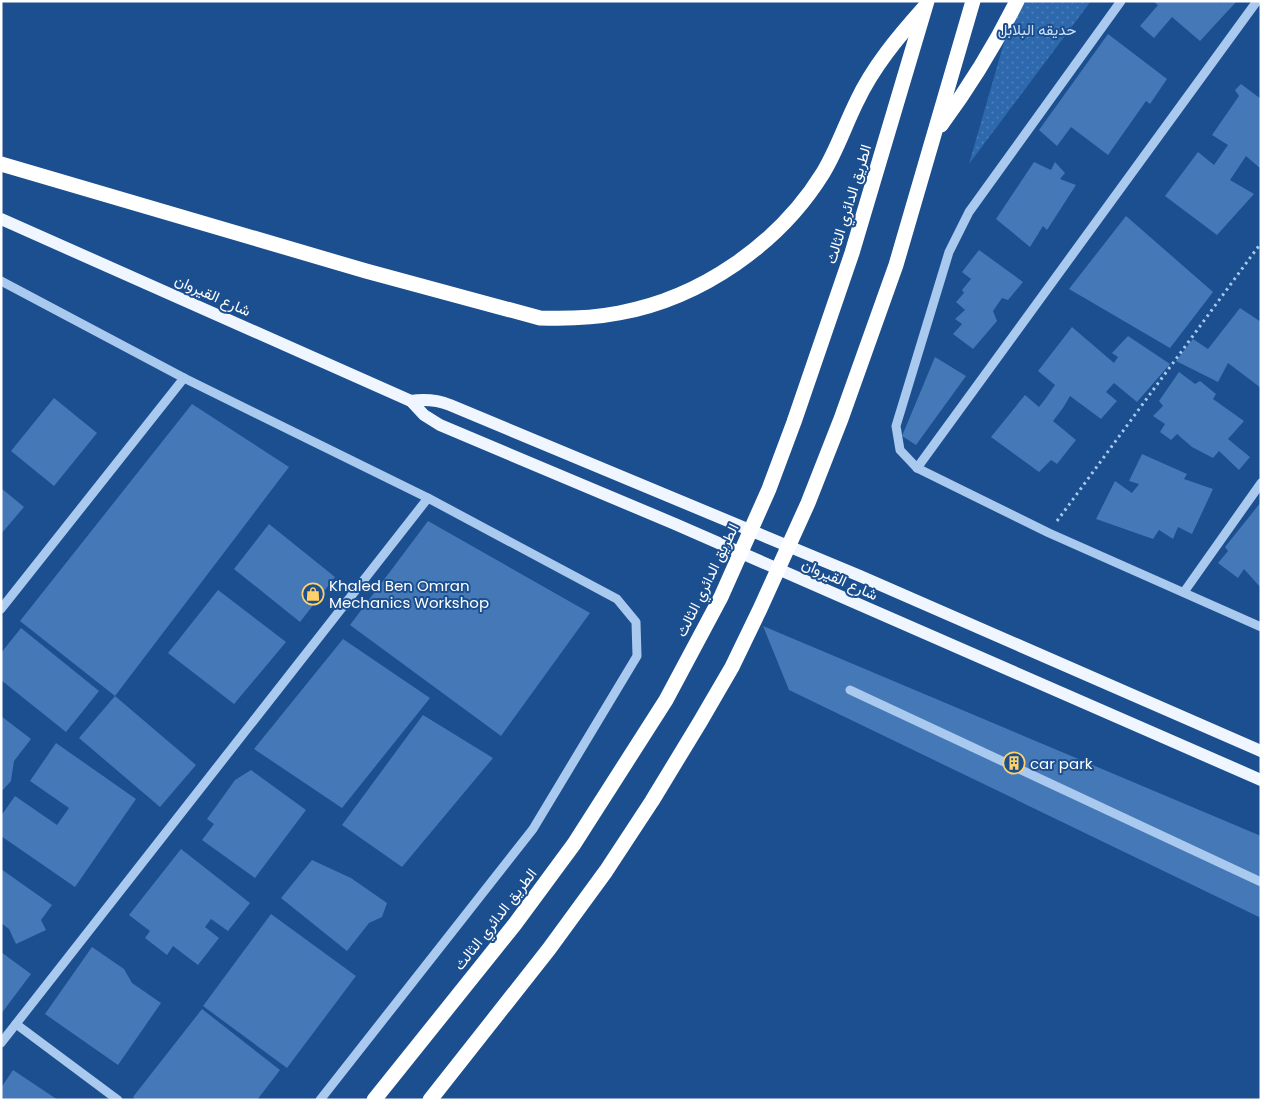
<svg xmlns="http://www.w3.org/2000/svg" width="1262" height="1101" viewBox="0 0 1262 1101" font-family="Poppins,Vazirmatn,sans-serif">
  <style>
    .park { fill: url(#park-dots) }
    .building { fill: #4478b7 }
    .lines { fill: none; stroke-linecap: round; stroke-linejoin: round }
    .path { stroke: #a9c9ee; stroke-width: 3; stroke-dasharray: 2.5 4; stroke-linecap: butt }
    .minor { stroke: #a9c9ee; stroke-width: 9 }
    .major { stroke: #f0f6ff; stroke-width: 12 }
    .highway { stroke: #fff; stroke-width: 15 }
    .labels { text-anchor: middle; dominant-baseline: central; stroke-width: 4; stroke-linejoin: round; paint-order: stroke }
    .park-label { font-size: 15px; fill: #cfe3fa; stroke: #1b4f8f }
    .street-label { font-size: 15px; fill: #fff; stroke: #1b4f8f }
    .poi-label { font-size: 15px; fill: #fff; stroke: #1b4f8f; text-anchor: start }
  </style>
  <defs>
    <pattern id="park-dots" width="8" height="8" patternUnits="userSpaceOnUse" patternTransform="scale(1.25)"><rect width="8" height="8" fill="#2e69ad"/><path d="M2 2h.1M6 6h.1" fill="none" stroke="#4d80b9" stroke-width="1.8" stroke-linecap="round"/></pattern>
  </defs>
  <rect width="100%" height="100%" fill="#1b4f8f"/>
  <!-- park -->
  <polygon class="park" points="1016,1 1091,1 969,164"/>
  <!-- building -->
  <g class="building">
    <polygon points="1152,1 1219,1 1221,3 1222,1 1237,1 1200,41 1172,17 1154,38 1140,26 1158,5"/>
    <polygon points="1108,34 1167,79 1150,104 1146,101 1108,155 1071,127 1057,146 1039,130"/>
    <polygon points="1241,84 1261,99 1261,169 1246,156 1230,180 1254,194 1217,235 1165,196 1198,152 1214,165 1228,145 1212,135 1239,96 1235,90"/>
    <polygon points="1034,162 1051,170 1055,162 1065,173 1060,179 1076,185 1047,230 1043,226 1030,247 996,219"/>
    <polygon points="1126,216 1213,292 1170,348 1069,289"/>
    <polygon points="979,250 1023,282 1008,300 1002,298 993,311 997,321 973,349 953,334 962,324 955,319 965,310 956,302 964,293 962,290 971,279 962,272"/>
    <polygon points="1240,308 1261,322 1261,388 1228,363 1218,382 1176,361 1193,339 1208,349"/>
    <polygon points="1072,327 1114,363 1118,357 1112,353 1128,336 1170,364 1137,402 1114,383 1106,392 1117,401 1101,419 1070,396 1063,408 1053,421 1076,440 1057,464 1051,460 1039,472 991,437 1025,395 1039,407 1046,398 1055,385 1038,371"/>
    <polygon points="935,357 966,376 916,445 902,436"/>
    <polygon points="1179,372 1195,384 1200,381 1216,394 1213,399 1244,421 1228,439 1250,457 1239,470 1219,451 1213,458 1192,447 1177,434 1171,440 1160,432 1165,424 1153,416 1163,406 1159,401"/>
    <polygon points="54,398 97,433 54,486 11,451"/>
    <polygon points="192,404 289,467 115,696 196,765 160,807 79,738 115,696 20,621"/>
    <polygon points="1142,454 1187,474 1184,479 1213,489 1192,534 1178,527 1173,539 1159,530 1153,539 1096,519 1115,481 1132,493 1139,484 1129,481"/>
    <polygon points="1,488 24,507 1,534"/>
    <polygon points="1261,502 1261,588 1244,569 1238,578 1218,563 1228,551 1225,547"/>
    <polygon points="428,521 590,613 501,736 350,625"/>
    <polygon points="269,524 335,577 300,622 234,569"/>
    <polygon points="218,590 286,642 234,704 168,653"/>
    <polygon points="763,626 1261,836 1261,918 789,690"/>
    <polygon points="21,628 99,691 66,732 1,680 1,653"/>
    <polygon points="343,639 430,698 342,808 254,749"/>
    <polygon points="423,715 493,758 402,867 342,825"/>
    <polygon points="1,716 31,739 14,761 11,781 1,792"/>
    <polygon points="56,743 136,799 75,887 1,836 1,816 15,796 57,825 69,808 30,781"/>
    <polygon points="251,770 306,810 255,878 202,840 214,824 207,819 235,780"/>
    <polygon points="181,849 250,903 228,931 211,919 205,927 219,938 198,965 173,946 167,955 145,938 150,931 129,915"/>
    <polygon points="312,860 351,878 387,903 382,917 369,923 347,951 281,898"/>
    <polygon points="1,869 52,905 41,920 46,930 16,944 9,929 1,923"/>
    <polygon points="271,914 356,976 287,1068 203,1006"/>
    <polygon points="92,947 124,969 132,983 161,1003 118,1065 45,1014"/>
    <polygon points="1,952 31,974 1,1014"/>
    <polygon points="202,1009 280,1070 257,1100 136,1100 133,1097"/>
    <polygon points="13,1070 58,1100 1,1100 1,1088"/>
  </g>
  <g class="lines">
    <!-- path -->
    <polyline class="path" points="1057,521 1261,243"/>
    <!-- minor -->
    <g class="minor">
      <polyline points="1121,1 969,212 949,252 896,426 900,450 917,468 1049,533 1261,627"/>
      <polyline points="1,281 184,378 428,498 617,599 636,622 637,656 533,829 320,1100"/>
      <polyline points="917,468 1257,1"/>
      <polyline points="1184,592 1261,483"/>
      <polyline points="1,609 184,378"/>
      <polyline points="850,690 1261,882"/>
      <polyline points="16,1024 118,1100"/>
      <polyline points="1,1043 428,498"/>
    </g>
    <!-- major -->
    <g class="major">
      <polyline points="1,219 411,401 424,415 440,425 675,524 1261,780"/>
      <path d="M411 401C425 399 437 400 450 405L860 576 1261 751"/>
    </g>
    <!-- highway -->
    <g class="highway">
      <path d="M941 125C970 86 995 45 1017 1"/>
      <path d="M1 164 366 271 540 318C567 319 593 318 619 313 701 298 779 244 823 173 837 150 845 125 857 101 873 67 898 37 923 9"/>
      <polyline points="374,1100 515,924 574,844 666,700 721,597 769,489 794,422 852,253 927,1"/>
      <polyline points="430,1100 549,949 606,871 652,801 700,722 732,667 760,609 808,503 841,419 896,265 973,1"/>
    </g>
  </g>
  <!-- icons -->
  <defs>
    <g id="shop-ring" transform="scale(1.125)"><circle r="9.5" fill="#1b4f8f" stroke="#ffd166" stroke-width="1.5"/><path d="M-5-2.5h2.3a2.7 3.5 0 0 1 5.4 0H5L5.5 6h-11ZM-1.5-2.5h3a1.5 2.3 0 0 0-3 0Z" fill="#ffd166"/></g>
    <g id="building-ring" transform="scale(1.125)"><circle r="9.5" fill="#1b4f8f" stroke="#ffd166" stroke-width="1.5"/><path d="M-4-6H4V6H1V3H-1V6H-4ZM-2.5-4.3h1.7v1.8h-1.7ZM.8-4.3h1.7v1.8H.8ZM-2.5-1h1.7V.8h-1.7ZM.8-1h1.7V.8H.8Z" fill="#ffd166"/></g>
  </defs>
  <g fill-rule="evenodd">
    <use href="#shop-ring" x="313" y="594"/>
    <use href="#building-ring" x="1014" y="763"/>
  </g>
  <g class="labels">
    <!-- park labels -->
    <g class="park-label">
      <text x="1037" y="29">حديقه البلابل</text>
    </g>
    <!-- street labels -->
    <g class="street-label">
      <text transform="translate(848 204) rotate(-73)">الطريق الدائري الثالث</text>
      <text transform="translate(213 295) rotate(24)">شارع القيروان</text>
      <text transform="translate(840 579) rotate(24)">شارع القيروان</text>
      <text transform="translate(707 580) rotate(-64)">الطريق الدائري الثالث</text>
      <text transform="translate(495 919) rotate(-52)">الطريق الدائري الثالث</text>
    </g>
    <!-- poi labels -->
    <g class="poi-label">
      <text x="329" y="585">Khaled Ben Omran<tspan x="329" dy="17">Mechanics Workshop</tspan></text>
      <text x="1030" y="763">car park</text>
    </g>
  </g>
  <!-- border -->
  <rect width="1262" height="1101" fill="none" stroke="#ffffff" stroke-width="5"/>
</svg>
